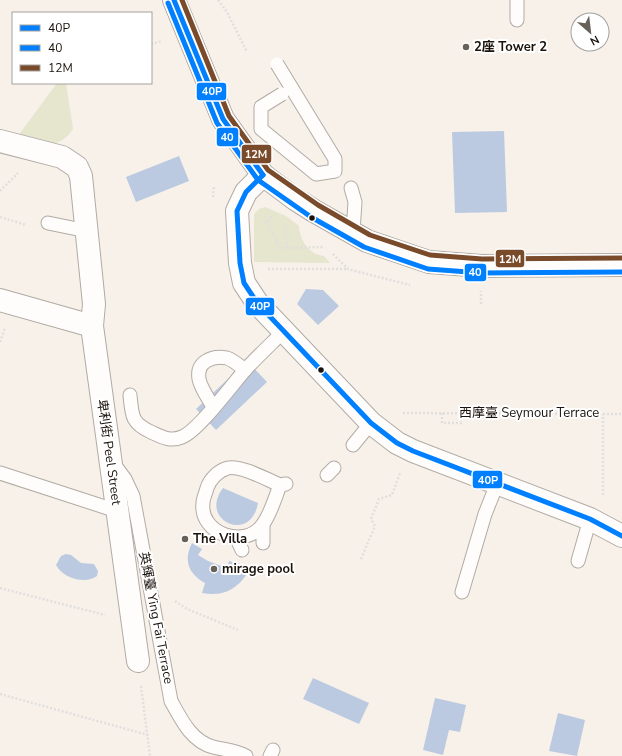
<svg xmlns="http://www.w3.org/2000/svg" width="622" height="756" viewBox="0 0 622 756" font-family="'Nunito Sans','Noto Sans TC',sans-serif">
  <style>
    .green { fill: #e6e5ce }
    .water { fill: #bbcae0 }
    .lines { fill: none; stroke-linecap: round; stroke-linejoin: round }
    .service-casing { stroke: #b1aba4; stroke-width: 15 }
    .minor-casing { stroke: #b1aba4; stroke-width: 24 }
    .tertiary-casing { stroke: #b1aba4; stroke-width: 24 }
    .secondary-casing { stroke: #b1aba4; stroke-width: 24 }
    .path { stroke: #e1dfdd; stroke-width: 2.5; stroke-dasharray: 2 2; stroke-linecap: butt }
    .service { stroke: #fefdfc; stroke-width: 13 }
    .minor { stroke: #fefdfc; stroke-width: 22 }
    .tertiary { stroke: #fefdfc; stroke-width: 22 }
    .secondary { stroke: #fefdfc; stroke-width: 22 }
    .service-bridge-casing { stroke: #b1aba4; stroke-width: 15; stroke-linecap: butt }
    .service-bridge { stroke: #fefdfc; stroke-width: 13 }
    .bus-1-casing { stroke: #fff; stroke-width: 8 }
    .bus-2-casing { stroke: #fff; stroke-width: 8 }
    .bus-3-casing { stroke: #fff; stroke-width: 8 }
    .bus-1 { stroke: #0080ff; stroke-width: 5 }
    .bus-2 { stroke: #0080ff; stroke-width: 5 }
    .bus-3 { stroke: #7a4b2a; stroke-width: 5 }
    .poi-dot { fill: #67615a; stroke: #fff; stroke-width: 1.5 }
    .bus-dot { fill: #1a130c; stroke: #fff; stroke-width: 1.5 }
    .labels { text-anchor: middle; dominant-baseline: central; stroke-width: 4; stroke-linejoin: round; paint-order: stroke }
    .poi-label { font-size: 13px; font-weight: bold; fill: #1a130c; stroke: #fff; text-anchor: start }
    .street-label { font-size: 13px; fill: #1a130c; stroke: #fff }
    .line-badge { stroke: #fff; stroke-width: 1.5 }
    .badge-label { font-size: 11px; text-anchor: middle; font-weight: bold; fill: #fff }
  </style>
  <rect width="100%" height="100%" fill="#f7f1ea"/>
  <!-- green -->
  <g class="green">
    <path d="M57 83H66L73 129C58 152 39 143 18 136Z"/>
    <path d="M265 207 286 216 299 226C300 240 308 254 324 256L330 263 254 262V214L259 209Z"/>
  </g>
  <!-- water -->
  <g class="water">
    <polygon points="504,131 507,212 455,213 452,132"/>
    <polygon points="179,156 189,181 136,202 126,177"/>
    <polygon points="306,289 323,290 339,306 318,325 297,304"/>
    <polygon points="247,361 267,382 216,430 196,409"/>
    <path d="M223 488 258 503C251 544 198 521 223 488Z"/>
    <path d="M192 543 202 549 198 555 208 561 227 568 229 561 240 564 238 569 247 574C236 590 222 597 202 593L205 583C189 574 183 561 192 543Z"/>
    <path d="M66 554 71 555 81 563 94 564 98 571 97 576C85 585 63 578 56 565L61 556Z"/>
    <polygon points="313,678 369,703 359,724 303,699"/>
    <polygon points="435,698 466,705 460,732 449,730 443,755 423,750"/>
    <polygon points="558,713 585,720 577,756 549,751"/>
  </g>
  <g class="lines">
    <!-- service casing -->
    <g class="service-casing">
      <g id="service">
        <polyline points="517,0 517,20"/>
        <polyline points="351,188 355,202 353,232"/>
        <polyline points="48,223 87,231"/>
        <path d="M130 395C132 415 131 423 151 432 162 437 170 442 182 437 198 431 232 385 245 370 257 357 271 344 284 331"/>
        <path d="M213 407C209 399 201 389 199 379 196 362 212 355 227 358 233 360 240 366 245 370"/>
        <polyline points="353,445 371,423"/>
        <path d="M114 464 125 479 133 496 171 701C181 719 191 741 213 747 225 750 234 750 246 756"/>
        <polyline points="0,473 117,511"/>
        <polyline points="327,475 334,468"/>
        <path d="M280 485C268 480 241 465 228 468 219 470 210 479 207 488 206 493 203 498 203 503 199 534 246 550 263 524 271 513 275 498 280 485L286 484"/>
        <polyline points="237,539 242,550"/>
        <polyline points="263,543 263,525"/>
        <polyline points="578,561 590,519"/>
        <polyline points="462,592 485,514 497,484"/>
        <polyline points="270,756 273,750"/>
      </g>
    </g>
    <!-- minor casing -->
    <g class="minor-casing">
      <g id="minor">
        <polyline points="0,141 62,157 77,167 81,176 94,304 92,326 138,661"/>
        <polyline points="0,300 92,326"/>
      </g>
    </g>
    <!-- tertiary casing -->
    <g class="tertiary-casing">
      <polyline id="tertiary" points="263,175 246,192 237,211 240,263 244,283 258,304 371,423 397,443 413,451 590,519 622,536"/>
    </g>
    <!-- secondary casing -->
    <g class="secondary-casing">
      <polyline id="secondary" points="174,0 223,119 263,175 295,199 314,211 367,241 429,262 482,266 622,265"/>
    </g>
    <!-- path -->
    <g class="path">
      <polyline points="218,0 227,12 247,52"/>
      <polyline points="151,44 162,41"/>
      <polyline points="0,191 18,173"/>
      <polyline points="213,197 214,186"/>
      <polyline points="0,217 26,225"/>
      <polyline points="268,221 279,248 287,248"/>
      <polyline points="264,222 268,221 274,215"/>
      <polyline points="288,226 286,230 287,248 323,247"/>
      <polyline points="333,254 348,269 410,285"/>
      <polyline points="268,269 348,269"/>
      <polyline points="481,304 481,291"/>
      <polyline points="0,342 5,328"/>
      <polyline points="403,413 622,414"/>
      <polyline points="442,413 442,423 463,423"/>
      <polyline points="603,495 603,414"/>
      <polyline points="361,559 375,526 371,519 379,499 392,495 400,473"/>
      <polyline points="0,588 105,615"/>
      <polyline points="175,601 187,609 238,630"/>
      <polyline points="141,686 150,756"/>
      <polyline points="0,694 148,735"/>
    </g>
    <!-- service -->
    <use href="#service" class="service"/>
    <!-- minor -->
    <use href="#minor" class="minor"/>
    <!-- tertiary -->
    <use href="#tertiary" class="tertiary"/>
    <!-- secondary -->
    <use href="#secondary" class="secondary"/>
    <!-- service-bridge casing -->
    <g class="service-bridge-casing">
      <polyline id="service-bridge" points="277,64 335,159 335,171 316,174 261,129 261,107 282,94"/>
    </g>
    <!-- service-bridge -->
    <use href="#service-bridge" class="service-bridge"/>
    <!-- bus-1 casing -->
    <g class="bus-1-casing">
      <g id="bus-1">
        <polyline points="174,0 223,119 263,175"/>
        <polyline points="263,175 246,192 237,211 240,263 244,283 258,304 371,423 397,443 413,451 590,519 622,536"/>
      </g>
    </g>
    <!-- bus-2 casing -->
    <g class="bus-2-casing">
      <polyline id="bus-2" points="168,3 217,123 258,180 311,217 364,247 428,269 482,273 622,272"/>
    </g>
    <!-- bus-3 casing -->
    <g class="bus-3-casing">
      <polyline id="bus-3" points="182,0 229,116 268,170 318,205 370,235 430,255 482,259 622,258"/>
    </g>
    <!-- bus-1 -->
    <use href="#bus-1" class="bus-1"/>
    <!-- bus-2 -->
    <use href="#bus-2" class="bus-2"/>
    <!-- bus-3 -->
    <use href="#bus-3" class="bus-3"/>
  </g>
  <!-- markers -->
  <g class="poi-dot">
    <circle cx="466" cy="47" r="4"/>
    <circle cx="185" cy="539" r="4"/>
    <circle cx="214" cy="569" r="4"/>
  </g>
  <g class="bus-dot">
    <circle cx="312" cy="218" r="3.5"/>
    <circle cx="321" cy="370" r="3.5"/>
  </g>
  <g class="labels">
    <!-- poi labels -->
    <g class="poi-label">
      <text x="474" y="47">2座 Tower 2</text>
      <text x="193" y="539">The Villa</text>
      <text x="222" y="569">mirage pool</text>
    </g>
    <!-- street labels -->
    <g class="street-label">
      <text x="529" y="413">西摩臺 Seymour Terrace</text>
      <text transform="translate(109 452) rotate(82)">卑利街 Peel Street</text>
      <text transform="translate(156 618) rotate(79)">英輝臺 Ying Fai Terrace</text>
    </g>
  </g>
  <g class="line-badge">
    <rect x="196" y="82" width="31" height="19" rx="4" fill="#0080ff"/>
    <rect x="216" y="127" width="23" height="20" rx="4" fill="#0080ff"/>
    <rect x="241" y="144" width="31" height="20" rx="4" fill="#7a4b2a"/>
    <rect x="495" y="249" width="30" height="19" rx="4" fill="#7a4b2a"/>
    <rect x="464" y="263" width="23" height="19" rx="4" fill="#0080ff"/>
    <rect x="245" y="297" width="30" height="19" rx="4" fill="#0080ff"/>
    <rect x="472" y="470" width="31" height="19" rx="4" fill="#0080ff"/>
  </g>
  <g class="badge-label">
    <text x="212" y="95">40P</text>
    <text x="227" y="141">40</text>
    <text x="256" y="158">12M</text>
    <text x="510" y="263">12M</text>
    <text x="475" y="276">40</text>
    <text x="260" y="310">40P</text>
    <text x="488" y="484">40P</text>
  </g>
  <!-- legend -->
  <rect x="12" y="12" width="140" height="72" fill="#ffffff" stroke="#a3a19e"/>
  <rect x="20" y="25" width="20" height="6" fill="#0080ff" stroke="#a3a19e"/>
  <text x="48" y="32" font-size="12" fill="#1a130c">40P</text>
  <rect x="20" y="45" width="20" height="6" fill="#0080ff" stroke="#a3a19e"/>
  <text x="48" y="52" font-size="12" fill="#1a130c">40</text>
  <rect x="20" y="65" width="20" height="6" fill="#7a4b2a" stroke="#a3a19e"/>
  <text x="48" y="72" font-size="12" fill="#1a130c">12M</text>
  <!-- north arrow -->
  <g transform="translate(590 32) rotate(152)"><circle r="19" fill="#ffffff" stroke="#a3a19e"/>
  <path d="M0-3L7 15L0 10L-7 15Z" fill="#67615a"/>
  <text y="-6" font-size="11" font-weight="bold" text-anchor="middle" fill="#1a130c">N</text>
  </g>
</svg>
